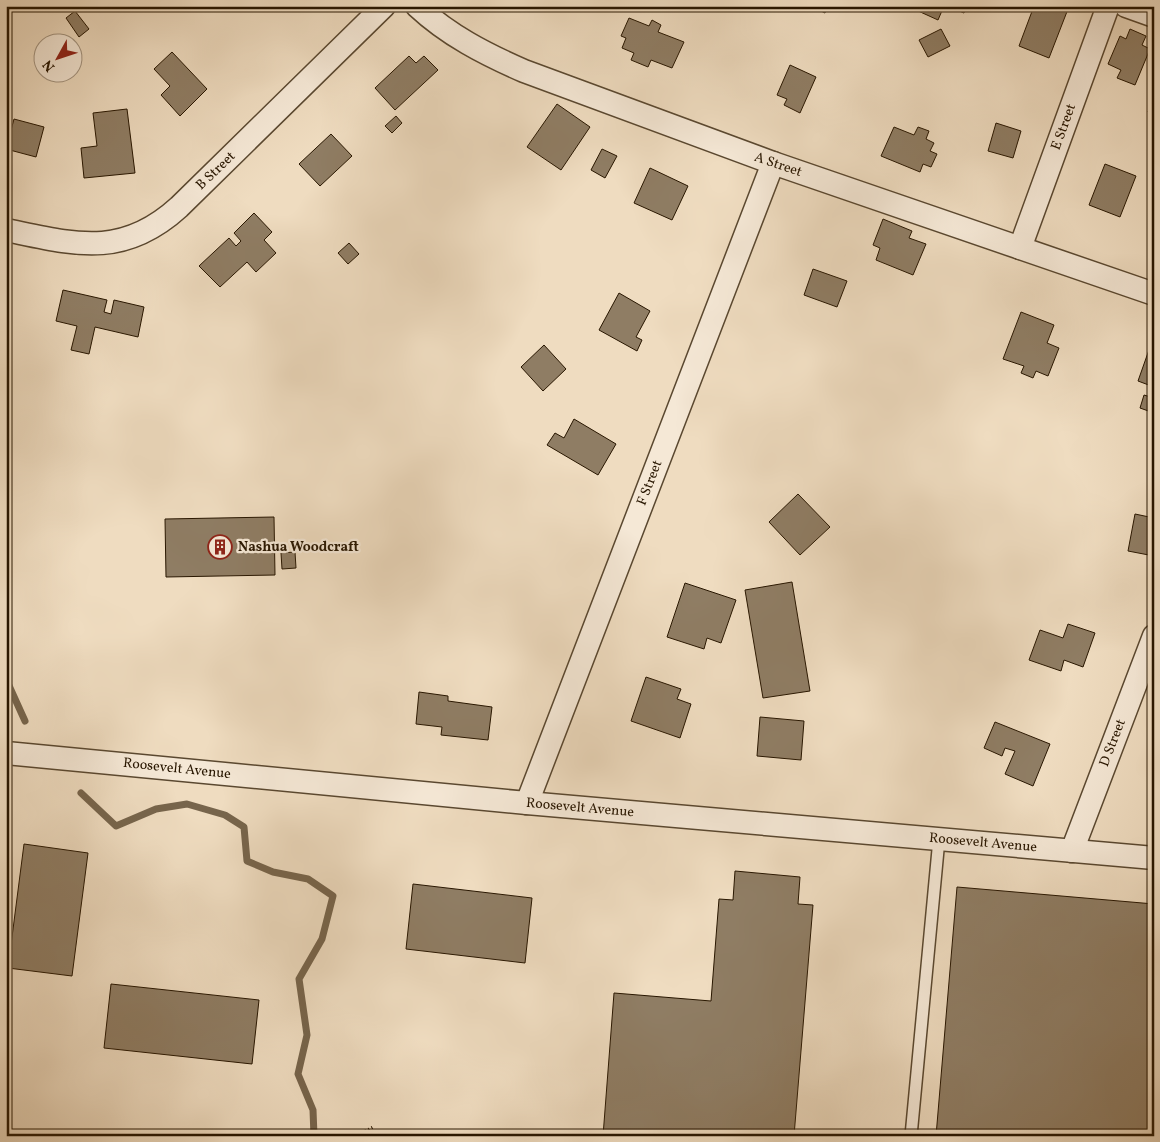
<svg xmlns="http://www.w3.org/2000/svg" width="1160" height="1142" viewBox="0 0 1160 1142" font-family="Vollkorn,serif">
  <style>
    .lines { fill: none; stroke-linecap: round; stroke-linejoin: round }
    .stream { stroke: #77654c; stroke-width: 7 }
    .building { fill: #8f7d64; stroke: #281600 }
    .lane-casing { stroke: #5a4830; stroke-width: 14 }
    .street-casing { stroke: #5a4830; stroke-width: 25 }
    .path { stroke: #281600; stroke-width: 3; stroke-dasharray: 1 2.5; stroke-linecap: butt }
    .lane { stroke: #f5e8d6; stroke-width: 11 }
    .street { stroke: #f5e8d6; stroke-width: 22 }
    .labels { text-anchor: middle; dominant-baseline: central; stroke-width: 4.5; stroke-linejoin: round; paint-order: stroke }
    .street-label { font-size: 14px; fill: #281600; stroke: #f5e8d6 }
    .poi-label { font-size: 14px; font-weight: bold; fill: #281600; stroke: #f5e8d6; text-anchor: start }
  </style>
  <rect width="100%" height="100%" fill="#efdcc0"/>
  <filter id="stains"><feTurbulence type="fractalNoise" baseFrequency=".004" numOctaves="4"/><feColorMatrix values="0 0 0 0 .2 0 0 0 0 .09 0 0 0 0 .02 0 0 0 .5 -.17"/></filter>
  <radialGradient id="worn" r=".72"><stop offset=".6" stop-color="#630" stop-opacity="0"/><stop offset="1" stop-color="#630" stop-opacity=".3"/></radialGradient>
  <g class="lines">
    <!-- stream -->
    <g class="stream">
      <polyline points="6,679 25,721"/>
      <polyline points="81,793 116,826 156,809 187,804 225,815 244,827 247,861 273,872 308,879 333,896 322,939 299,979 307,1035 298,1074 313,1110 314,1136"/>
    </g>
  </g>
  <!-- building -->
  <g class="building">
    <polygon points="811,6 828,6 825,13"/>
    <polygon points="918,6 944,6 938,20 916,10"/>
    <polygon points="947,6 967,6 964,13"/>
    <polygon points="1034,6 1061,6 1068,9 1049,58 1019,46"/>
    <polygon points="75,11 89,29 79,37 66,18"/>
    <polygon points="629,18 649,26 652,20 661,25 658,32 684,42 672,68 651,60 648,67 631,60 634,53 622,48 626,38 621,36"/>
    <polygon points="941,29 950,46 928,57 919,40"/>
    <polygon points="1130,29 1146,36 1142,45 1150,49 1135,85 1117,78 1121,70 1108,64 1120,36 1126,39"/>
    <polygon points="172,52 207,89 180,116 161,95 170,86 154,69"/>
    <polygon points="409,56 416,63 424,56 438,70 395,110 375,88"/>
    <polygon points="790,65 816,77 800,113 784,105 787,99 777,95"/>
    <polygon points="1154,96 1154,114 1148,112"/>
    <polygon points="557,104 590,127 561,170 527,147"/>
    <polygon points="127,109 135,173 84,178 81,148 97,146 93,113"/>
    <polygon points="396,116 402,123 392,133 385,126"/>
    <polygon points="14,119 44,127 36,157 6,149 6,133 10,134"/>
    <polygon points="996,123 1021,131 1013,158 988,151"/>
    <polygon points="894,127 914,135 918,127 929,131 926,139 934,143 930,151 937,154 931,167 923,164 920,172 881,156"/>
    <polygon points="331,134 352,156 320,186 299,164"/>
    <polygon points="602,149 617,156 605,178 591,170"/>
    <polygon points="1105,164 1136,176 1120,217 1089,205"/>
    <polygon points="650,168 688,186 672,220 634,203"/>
    <polygon points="254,213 272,232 264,240 276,253 256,272 247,262 220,287 199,266 229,238 236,246 241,241 234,233"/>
    <polygon points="883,219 912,231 909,238 926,244 913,275 876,260 880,248 873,245"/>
    <polygon points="349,243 359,254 348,264 338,253"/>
    <polygon points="813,269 847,281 837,307 804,295"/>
    <polygon points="63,290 107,300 104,312 111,314 114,300 144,307 138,337 95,327 89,354 71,350 77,326 56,321"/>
    <polygon points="619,293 650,311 636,337 642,340 637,351 599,330"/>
    <polygon points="1021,312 1054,325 1047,343 1059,348 1048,376 1036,371 1033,378 1021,373 1024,366 1003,359"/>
    <polygon points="544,345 566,369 543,391 521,367"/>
    <polygon points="1150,347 1154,348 1154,387 1138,381"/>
    <polygon points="1144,395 1154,398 1154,413 1140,408"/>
    <polygon points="574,419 616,444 598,475 547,445 555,433 564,438"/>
    <polygon points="798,494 830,527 800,555 769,522"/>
    <polygon points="1135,514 1154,518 1154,556 1128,551"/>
    <polygon points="274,517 275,575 166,577 165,519"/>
    <polygon points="295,552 296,568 282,569 281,553"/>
    <polygon points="792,582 810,691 763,698 745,590"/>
    <polygon points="685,583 736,600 721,643 707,638 704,649 667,637"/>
    <polygon points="1068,624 1095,633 1083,667 1064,660 1061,671 1029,660 1040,630 1063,638"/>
    <polygon points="646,677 681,689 677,699 691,704 680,738 631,721"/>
    <polygon points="419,692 448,696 448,701 492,707 488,740 441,735 442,727 416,724"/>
    <polygon points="760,717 804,721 801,760 757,756"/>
    <polygon points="995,722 1050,744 1033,786 1005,774 1015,751 1005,748 1002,756 984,748"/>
    <polygon points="1154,766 1154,798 1149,797"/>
    <polygon points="24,844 88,853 72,976 8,968"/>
    <polygon points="735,871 800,877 798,904 813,905 794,1136 603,1136 614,993 711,1001 719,899 733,900"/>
    <polygon points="413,884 532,898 525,963 406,949"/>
    <polygon points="957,887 1154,904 1154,1136 936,1136"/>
    <polygon points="111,984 259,1000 252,1064 104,1048"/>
  </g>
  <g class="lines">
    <!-- lane casing -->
    <g class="lane-casing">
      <polyline id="lane" points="911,1136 939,839"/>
    </g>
    <!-- street casing -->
    <g class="street-casing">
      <g id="street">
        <path d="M417 6C448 35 485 54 524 71L773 163 1154 294"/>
        <polyline points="1126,6 1154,16"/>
        <path d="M6 230C74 244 122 259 179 207L384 6"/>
        <polyline points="1020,248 1108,6"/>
        <polyline points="6,753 527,803 1154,858"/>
        <polyline points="527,803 773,163"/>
        <polyline points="1072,851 1154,636"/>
      </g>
    </g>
    <!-- path -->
    <g class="path">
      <polyline points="258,1134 291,1134 312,1136"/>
      <polyline points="356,1136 373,1127"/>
    </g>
    <!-- lane -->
    <use href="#lane" class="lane"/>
    <!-- street -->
    <use href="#street" class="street"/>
  </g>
  <!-- icons -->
  <defs>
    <g id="building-ring" transform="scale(1.25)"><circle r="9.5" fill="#f5e8d6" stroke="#8f2418" stroke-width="1.5"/><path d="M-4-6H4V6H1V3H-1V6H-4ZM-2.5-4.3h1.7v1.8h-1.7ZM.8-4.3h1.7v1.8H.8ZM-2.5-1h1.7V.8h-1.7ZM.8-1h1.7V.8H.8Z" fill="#8f2418"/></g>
  </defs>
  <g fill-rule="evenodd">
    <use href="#building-ring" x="220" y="547"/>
  </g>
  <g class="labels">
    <!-- street labels -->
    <g class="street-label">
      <text transform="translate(1064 127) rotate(-70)">E Street</text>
      <text transform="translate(778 165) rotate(19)">A Street</text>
      <text transform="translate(216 171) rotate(-44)">B Street</text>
      <text transform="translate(650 483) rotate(-69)">F Street</text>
      <text transform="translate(1113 743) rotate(-69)">D Street</text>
      <text transform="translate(177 769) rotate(6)">Roosevelt Avenue</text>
      <text transform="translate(580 808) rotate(5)">Roosevelt Avenue</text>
      <text transform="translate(983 843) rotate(5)">Roosevelt Avenue</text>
    </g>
    <!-- poi labels -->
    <g class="poi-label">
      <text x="238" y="547">Nashua Woodcraft</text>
    </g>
  </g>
  <!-- margin -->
  <rect width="1160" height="1142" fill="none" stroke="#efdcc0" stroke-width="25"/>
  <rect x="8" y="8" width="1145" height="1127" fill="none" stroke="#281600" stroke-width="2.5"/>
  <rect x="12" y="12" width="1135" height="1117" fill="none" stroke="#281600"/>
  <!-- north arrow -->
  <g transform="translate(58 58) rotate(230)"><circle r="24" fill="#f5e8d6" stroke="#a39480"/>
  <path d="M0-4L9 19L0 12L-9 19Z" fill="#8f2418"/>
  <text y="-8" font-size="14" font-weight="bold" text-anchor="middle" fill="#281600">N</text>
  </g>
  <rect width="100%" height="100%" filter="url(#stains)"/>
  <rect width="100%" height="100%" fill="url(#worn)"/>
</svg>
